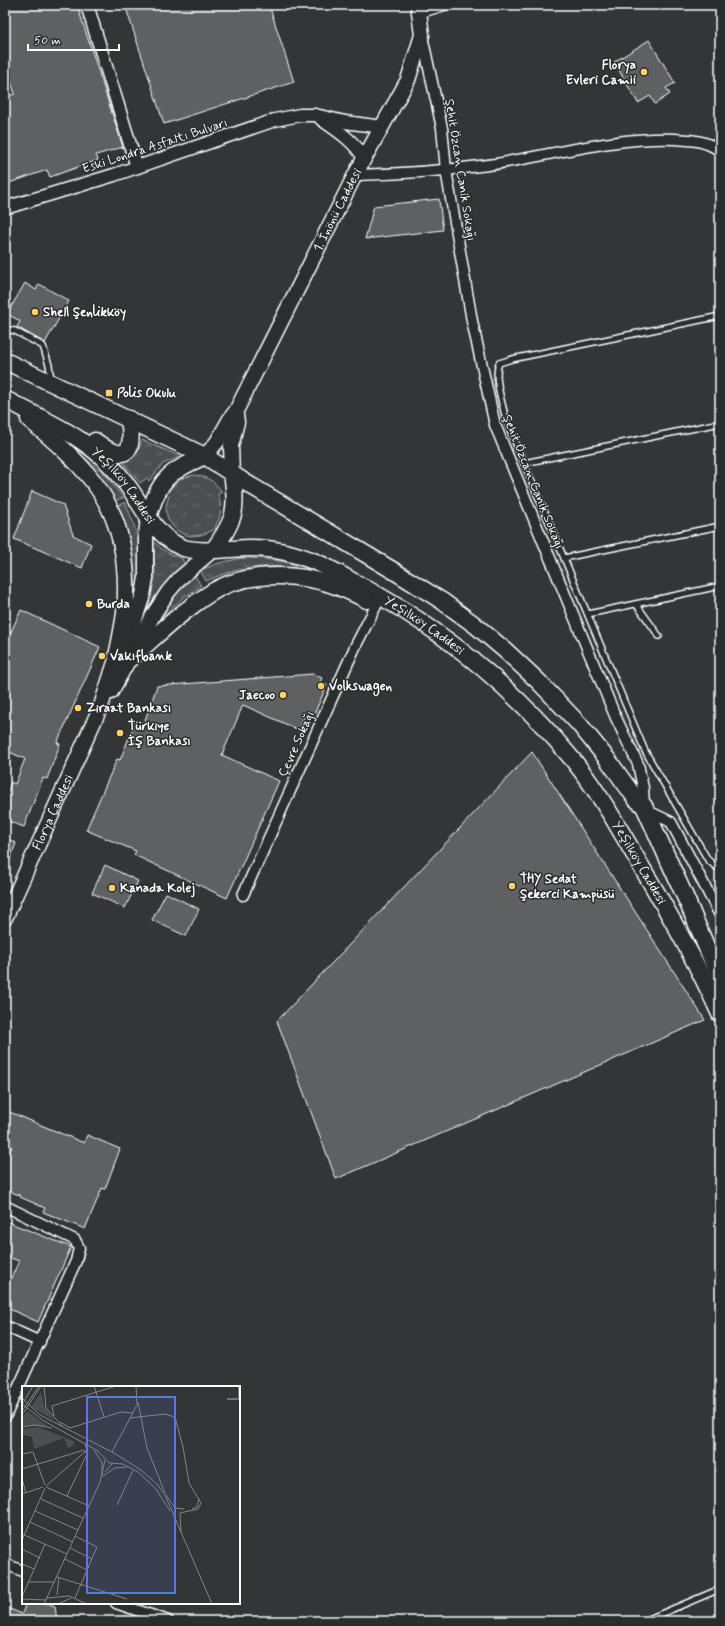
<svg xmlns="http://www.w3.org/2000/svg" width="725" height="1626" viewBox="0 0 725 1626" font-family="Mynerve,sans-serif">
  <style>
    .grass { fill: url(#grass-tufts); stroke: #a6a7a8 }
    .building { fill: #5f6162; stroke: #fff }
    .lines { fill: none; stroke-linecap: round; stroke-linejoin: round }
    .service-casing { stroke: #fff; stroke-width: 8 }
    .minor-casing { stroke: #fff; stroke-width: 13 }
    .tertiary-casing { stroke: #fff; stroke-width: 15 }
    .secondary-casing { stroke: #fff; stroke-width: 17 }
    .trunk-casing { stroke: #fff; stroke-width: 19 }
    .service { stroke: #2a2d2e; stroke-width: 5 }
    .minor { stroke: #2a2d2e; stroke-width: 10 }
    .tertiary { stroke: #2a2d2e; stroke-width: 12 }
    .secondary { stroke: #2a2d2e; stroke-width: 14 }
    .trunk { stroke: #2a2d2e; stroke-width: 16 }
    .poi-dot { fill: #ffd166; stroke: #2a2d2e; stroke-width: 1.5 }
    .labels { text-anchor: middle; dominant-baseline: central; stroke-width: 3; stroke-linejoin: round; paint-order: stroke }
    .poi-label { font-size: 13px; font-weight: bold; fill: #fff; stroke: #2a2d2e; text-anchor: start }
    .street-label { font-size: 13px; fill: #fff; stroke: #2a2d2e }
    .inset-river { fill: none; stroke: #737576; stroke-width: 2 }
    .inset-road { fill: none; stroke: #858686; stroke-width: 1 }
    .view { fill: #567ae2; fill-opacity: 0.15; stroke: #567ae2; stroke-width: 2 }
    .inset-edge { fill: none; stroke: #fff; stroke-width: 2 }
  </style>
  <defs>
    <pattern id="grass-tufts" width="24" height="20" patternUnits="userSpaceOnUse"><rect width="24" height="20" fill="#4c4f50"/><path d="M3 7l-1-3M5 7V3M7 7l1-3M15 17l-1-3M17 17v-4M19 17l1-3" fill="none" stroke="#67696a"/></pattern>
  </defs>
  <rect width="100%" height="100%" fill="#333536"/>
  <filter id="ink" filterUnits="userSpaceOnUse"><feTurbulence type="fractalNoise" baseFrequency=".025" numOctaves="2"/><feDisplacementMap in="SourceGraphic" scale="8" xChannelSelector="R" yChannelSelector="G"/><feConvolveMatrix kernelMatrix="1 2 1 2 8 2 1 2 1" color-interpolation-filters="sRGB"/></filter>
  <g filter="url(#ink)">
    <!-- grass -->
    <g class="grass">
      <path d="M142 440 179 456V457L163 464 149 481 147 478 140 483 122 461C134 457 139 452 142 440Z"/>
      <polygon points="79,453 106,475 123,498 114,501"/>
      <path d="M195 475C207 477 215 481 222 492L218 494C222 507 222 515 215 527L217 528C208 533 197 538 186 535 170 530 161 512 169 497L165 494C172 482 181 477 195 475Z"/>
      <path d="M125 502C142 540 145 566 133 606 134 571 132 538 117 506Z"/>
      <path d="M154 542C162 550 170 555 182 558L185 565C164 579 154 599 143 620L155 578Z"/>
      <path d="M242 558C265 558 285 561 307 568L308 570C270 564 242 565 206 581L200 570 219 563Z"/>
      <polygon points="194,574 201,586 184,597 157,622 168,598"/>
    </g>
    <!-- building -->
    <g class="building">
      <polygon points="5,5 77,5 123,147 96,155 98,160 50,177 47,170 9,183 5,170 5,97 15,94 5,64"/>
      <polygon points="125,5 269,5 294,82 164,124"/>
      <polygon points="649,40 675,83 666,88 670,94 655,104 650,96 638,103 614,62"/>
      <polygon points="439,199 443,230 365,239 374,206"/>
      <polygon points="25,283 36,290 39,284 69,301 45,343 17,327 20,321 7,314"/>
      <polygon points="32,491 63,505 73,535 91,544 82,568 14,539"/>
      <polygon points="21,610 100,647 57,743 60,744 47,779 43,778 24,827 5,820 5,799 11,782 15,784 25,759 5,750 5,645"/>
      <polygon points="313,674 322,678 320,682 327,685 312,719 305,716 299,730 243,705 222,755 279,781 227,898 134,855 136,851 86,830 117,759 120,760 136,720 144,723 157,686"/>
      <polygon points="532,752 705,1020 336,1179 277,1021"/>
      <polygon points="5,838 16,843 6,870 5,870"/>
      <polygon points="105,865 138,881 125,908 92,893"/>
      <polygon points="166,893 199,909 186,936 152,920"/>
      <polygon points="5,1110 84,1143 87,1135 120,1149 105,1189 102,1188 85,1229 43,1212 45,1208 20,1197 21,1196 5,1189 5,1163 12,1147 5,1144"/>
      <polygon points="5,1221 71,1247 38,1322 5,1307 5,1291 19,1261 5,1256"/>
      <polygon points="26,1603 47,1603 55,1606 57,1621 5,1621 5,1607 22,1614"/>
    </g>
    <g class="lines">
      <!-- service casing -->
      <g class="service-casing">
        <g id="service">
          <polyline points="420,15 453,5"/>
          <path d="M720 316 512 359 499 363C493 377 503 405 506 420L645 751 708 860 715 866 720 869"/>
          <polyline points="5,329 15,331 43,346 49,365 51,379"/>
          <polyline points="524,463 720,423"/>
          <polyline points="564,558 720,526"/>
          <polyline points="636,604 659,636"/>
          <polyline points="588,614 720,586"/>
          <polyline points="644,1621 720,1589"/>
        </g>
      </g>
      <!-- minor casing -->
      <g class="minor-casing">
        <g id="minor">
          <polyline points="422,36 442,128 446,170 472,321 495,425 616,718 638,764 643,788 644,806"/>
          <path d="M355 175C399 174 444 171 488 165 551 156 610 137 674 139 691 140 706 140 720 151"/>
          <polyline points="646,810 671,822 720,915"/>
          <polyline points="243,895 356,645 377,604"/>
          <polyline points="5,1206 75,1240 79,1248 76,1261 5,1417"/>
          <polyline points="5,1326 40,1342"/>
          <polyline points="5,1564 23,1571"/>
          <polyline points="116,1603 168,1621"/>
        </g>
      </g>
      <!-- tertiary casing -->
      <g class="tertiary-casing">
        <g id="tertiary">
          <polyline points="87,5 137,167"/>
          <path d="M321 119C337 130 354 141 364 158"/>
          <polyline points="5,208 114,175 275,120 300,115 315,115 345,122 382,127"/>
        </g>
      </g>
      <!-- secondary casing -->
      <g class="secondary-casing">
        <g id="secondary">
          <path id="s1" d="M205 456 217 442 230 419 236 411 355 175 408 80 422 35 418 5"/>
          <polyline points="232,474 231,446 237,422 236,415"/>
          <polyline points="111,692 155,612 168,592 180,578 214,549"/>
          <path id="s2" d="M5 918 101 706 117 656 124 644 134 622 143 595 146 578V534L148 518"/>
        </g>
      </g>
      <!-- trunk casing -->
      <g class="trunk-casing">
        <g id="trunk">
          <polyline points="5,361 205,456 243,481 394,571 442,601 475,625 507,652 538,681 579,724 608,760 636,799 644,806 687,901 720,979"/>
          <path id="s3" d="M5 399C38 417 75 432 103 458 114 468 124 480 132 492 146 513 157 536 181 547 199 554 231 548 251 548 274 548 297 554 318 563 332 569 345 577 358 584 441 628 513 687 573 760 598 791 618 826 638 861 668 911 696 961 720 1014"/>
          <path d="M29 419C51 438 74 457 92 480 122 518 129 567 125 613 123 628 120 642 117 656"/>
          <path d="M95 441C100 444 105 449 111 451 136 461 131 433 129 419"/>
          <path d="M148 518C159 478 169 472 205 456"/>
          <path d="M214 549C235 520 238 509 232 474"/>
          <path d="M131 658C156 636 181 612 209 594 242 572 293 572 330 584 343 588 355 594 367 600"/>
        </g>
      </g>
      <!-- service -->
      <use href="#service" class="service"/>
      <!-- minor -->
      <use href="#minor" class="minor"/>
      <!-- tertiary -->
      <use href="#tertiary" class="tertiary"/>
      <!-- secondary -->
      <use href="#secondary" class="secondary"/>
      <!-- trunk -->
      <use href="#trunk" class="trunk"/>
    </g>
  </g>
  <!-- markers -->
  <g class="poi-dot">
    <circle cx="644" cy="72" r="4"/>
    <circle cx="35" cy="312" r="4"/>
    <rect x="105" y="389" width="8" height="8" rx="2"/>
    <circle cx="89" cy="604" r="4"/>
    <circle cx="102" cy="656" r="4"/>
    <circle cx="321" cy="686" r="4"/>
    <circle cx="283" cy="695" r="4"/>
    <circle cx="78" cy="708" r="4"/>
    <circle cx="120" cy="733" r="4"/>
    <circle cx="512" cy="886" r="4"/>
    <circle cx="112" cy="888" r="4"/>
  </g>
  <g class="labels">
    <!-- poi labels -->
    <g class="poi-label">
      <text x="636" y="65" text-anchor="end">Florya<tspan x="636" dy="15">Evleri Camii</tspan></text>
      <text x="43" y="312">Shell Şenlikköy</text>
      <text x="117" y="393">Polis Okulu</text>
      <text x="97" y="604">Burda</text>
      <text x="110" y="656">Vakıfbank</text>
      <text x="329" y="686">Volkswagen</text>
      <text x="275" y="695" text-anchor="end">Jaecoo</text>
      <text x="86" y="708">Ziraat Bankası</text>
      <text x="128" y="726">Türkiye<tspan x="128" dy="15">İş Bankası</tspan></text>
      <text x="520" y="879">THY Sedat<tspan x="520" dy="15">Şekerci Kampüsü</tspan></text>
      <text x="120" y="888">Kanada Kolej</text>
    </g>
    <!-- street labels -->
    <g class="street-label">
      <text transform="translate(155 146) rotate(-18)">Eski Londra Asfaltı Bulvarı</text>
      <text transform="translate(460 170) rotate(81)">Şehit Özcan Canik Sokağı</text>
      <text stroke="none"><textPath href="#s1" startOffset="280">1. İnönü Caddesi</textPath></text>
      <text transform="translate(533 482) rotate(68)">Şehit Özcan Canik Sokağı</text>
      <text stroke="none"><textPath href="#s3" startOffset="149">Yeşilköy Caddesi</textPath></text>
      <text stroke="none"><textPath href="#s3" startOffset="497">Yeşilköy Caddesi</textPath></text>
      <text transform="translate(297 744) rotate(-66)">Çevre Sokağı</text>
      <text stroke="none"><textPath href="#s2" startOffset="116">Florya Caddesi</textPath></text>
      <text stroke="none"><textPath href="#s3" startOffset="821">Yeşilköy Caddesi</textPath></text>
    </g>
  </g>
  <!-- overview -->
  <g transform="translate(22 1386)">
    <rect width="218" height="218" fill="#333536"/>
    <path d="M19 6 22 20 32 34 9 21ZM5 25 26 40H0V32ZM16 41 52 55 51 60 46 62 42 52 12 63 10 51 3 49 0 51V43Z" fill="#4c4f50"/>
    <path class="inset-river" d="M205 13H217V0"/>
    <path class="inset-road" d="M22 0 24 22 40 40M72 0 82 31M0 12 18 29 92 67 119 84 135 98 143 109 190 218M116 16 125 62 143 107M1 17 11 0M0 18 22 35 76 65 87 77 101 78 116 86 134 103 148 125M0 25 17 0M0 29 19 0M32 30 30 20 94 0M108 32 143 28 153 31 161 61 167 97 179 117 176 123 158 127 159 146M38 36 48 42 99 26 111 27M0 41 13 39 30 42M72 64 80 76V90M90 66 115 19 114 0M0 68 11 66 23 99M0 83 62 64 65 68 45 110M83 86 91 77M81 90 93 82 105 81M0 93 4 107M24 100 65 64 63 58M24 101 67 120M0 108 21 101M144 109 153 122 162 123M19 113 61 132M95 119 111 84M170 123 175 121 177 113M13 125 56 144M8 136 51 156M0 148 45 168M0 154 23 102M48 162 70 173M0 163 18 172M43 173 65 184M0 178 12 183M35 191 105 213M6 196H32M35 209 37 191M0 211 23 158M25 212 47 210 65 218M53 212 75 161 53 150M0 213 24 214M22 218 78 96 83 74M36 218 49 212"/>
    <path class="view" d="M65 11H153V207H65Z"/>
    <rect width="218" height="218" class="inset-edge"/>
  </g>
  <!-- margin -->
  <rect width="725" height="1626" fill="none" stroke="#2a2d2e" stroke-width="20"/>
  <rect x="10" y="10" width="705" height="1606" fill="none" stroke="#fff" stroke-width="1.5" filter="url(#ink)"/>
  <!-- scale -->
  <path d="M28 44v6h91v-6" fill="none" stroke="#ffffff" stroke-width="2"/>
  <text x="34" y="44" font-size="12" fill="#ffffff" stroke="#2a2d2e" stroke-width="3" paint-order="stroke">50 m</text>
</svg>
